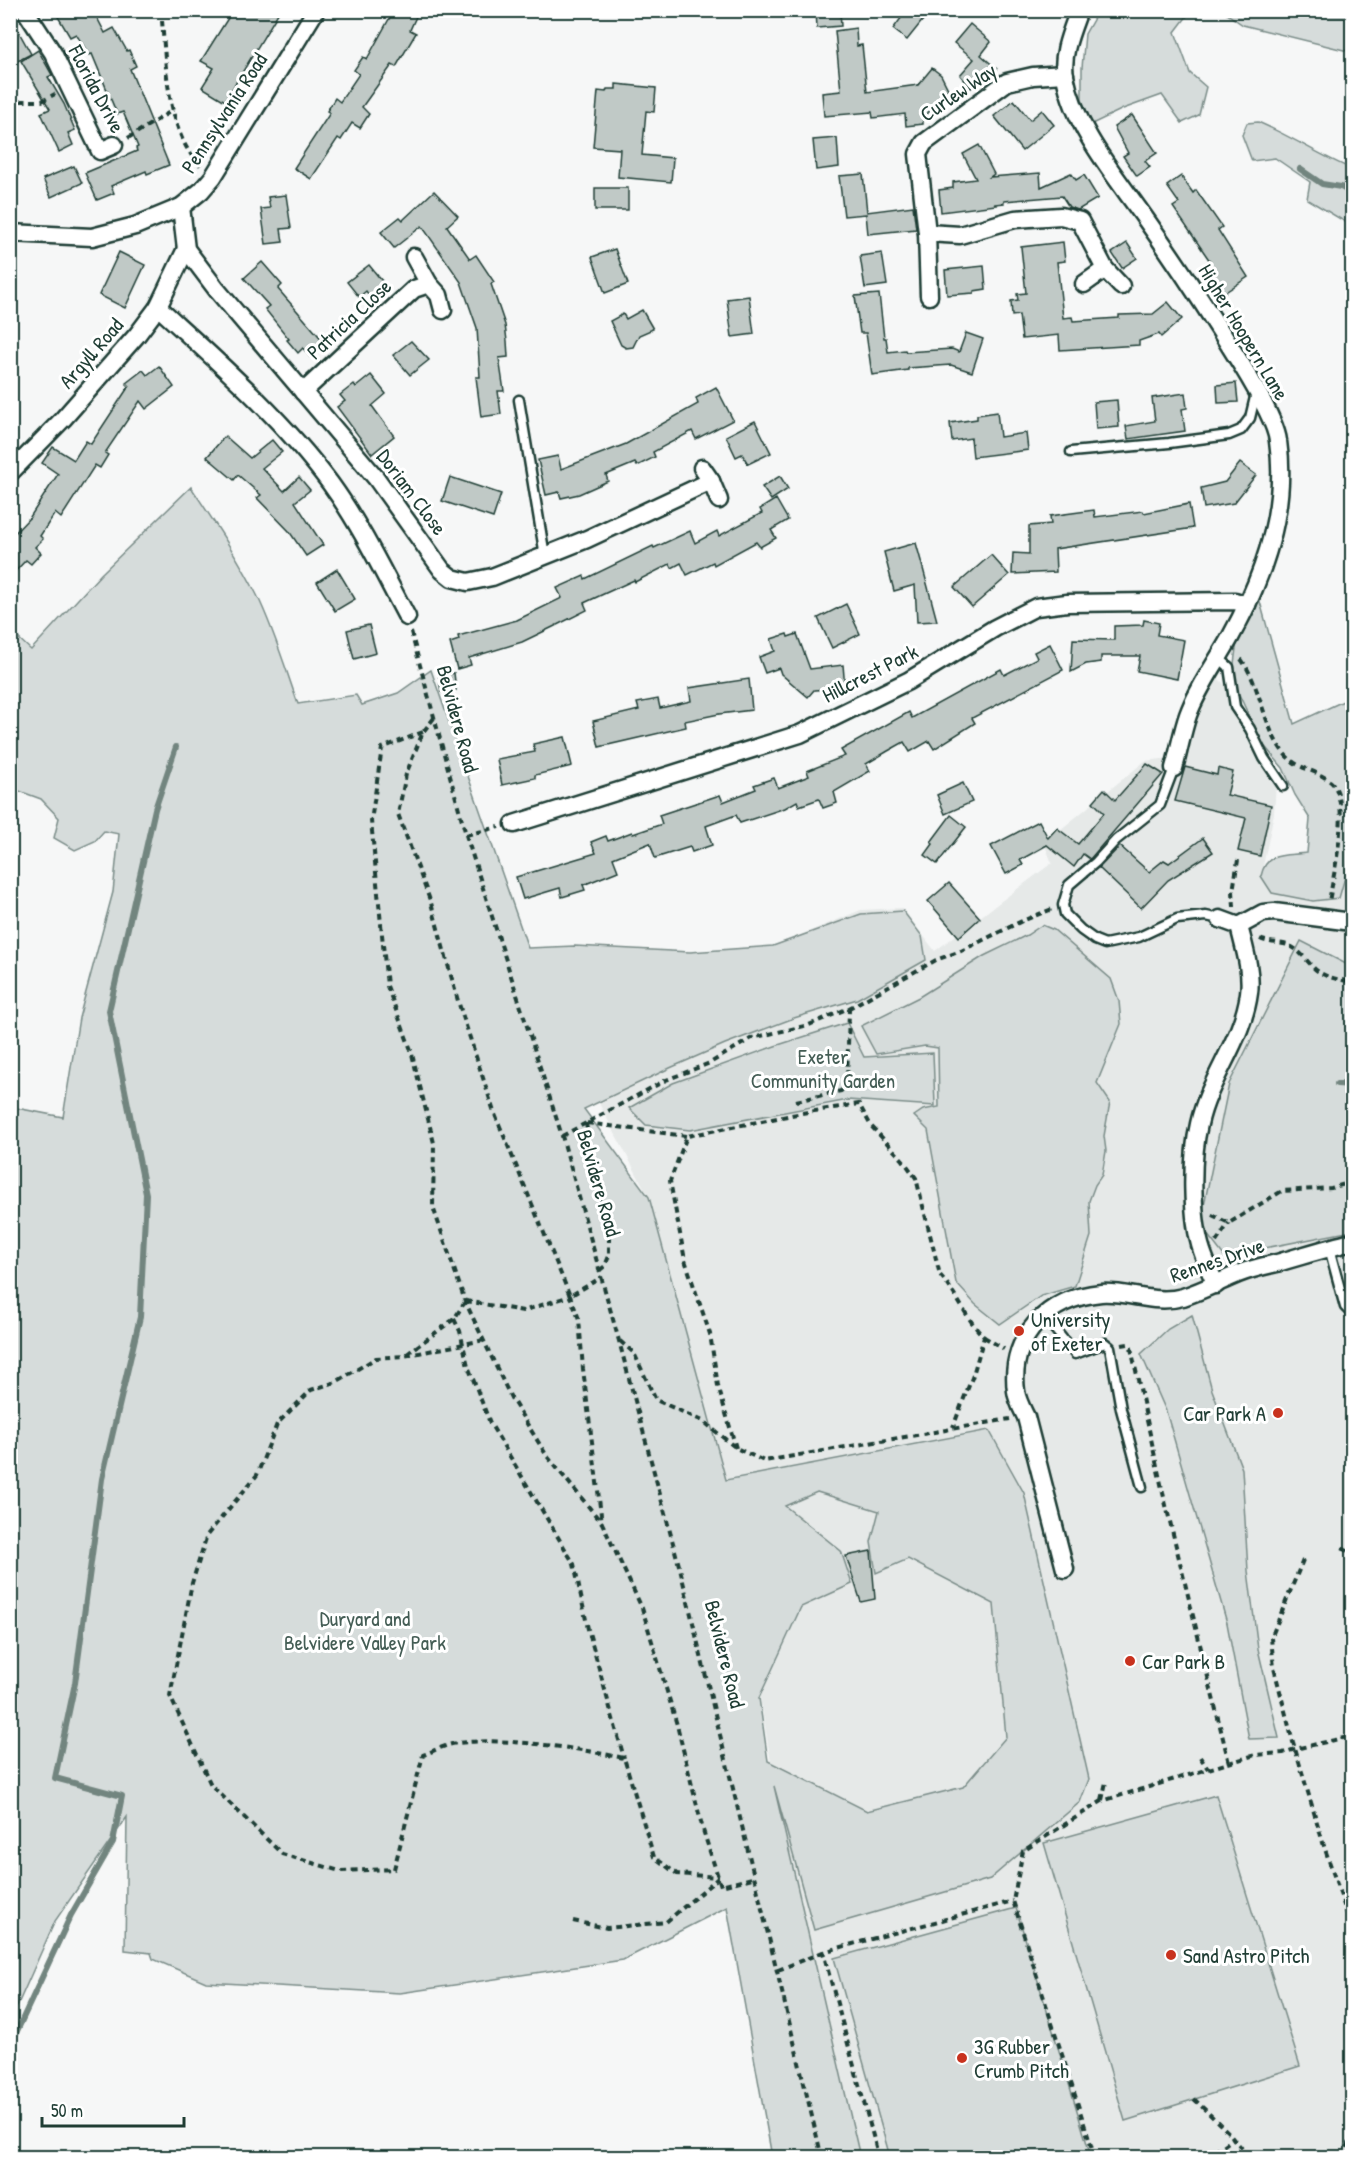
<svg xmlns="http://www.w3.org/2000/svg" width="1363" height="2168" viewBox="0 0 1363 2168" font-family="'Patrick Hand',sans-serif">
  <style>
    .built { fill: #e6e9e8 }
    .green { fill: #d6dcdb; stroke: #7a8c88; stroke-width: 1.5; fill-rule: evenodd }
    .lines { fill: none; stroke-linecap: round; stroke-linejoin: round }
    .stream { stroke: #72857f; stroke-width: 6 }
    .building { fill: #c0c9c6; stroke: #1f3d34; stroke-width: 1.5 }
    .service-casing { stroke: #1f3d34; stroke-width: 13 }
    .minor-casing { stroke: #1f3d34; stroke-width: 21 }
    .path { stroke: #1f3d34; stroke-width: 4; stroke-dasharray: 6 4.5; stroke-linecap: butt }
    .service { stroke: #fff; stroke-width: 8 }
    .minor { stroke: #fff; stroke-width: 16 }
    .poi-dot { fill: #c8321e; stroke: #fff; stroke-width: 2 }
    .labels { text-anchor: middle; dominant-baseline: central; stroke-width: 6; stroke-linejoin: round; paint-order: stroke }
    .street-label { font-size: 21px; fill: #1f3d34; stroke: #fff }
    .park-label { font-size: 21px; fill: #445d55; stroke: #fff }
    .poi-label { font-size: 21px; fill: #1f3d34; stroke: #fff; text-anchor: start }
  </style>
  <rect width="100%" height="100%" fill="#f6f7f7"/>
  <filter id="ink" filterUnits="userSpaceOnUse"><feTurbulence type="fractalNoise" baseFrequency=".0167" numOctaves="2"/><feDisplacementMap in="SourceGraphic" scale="12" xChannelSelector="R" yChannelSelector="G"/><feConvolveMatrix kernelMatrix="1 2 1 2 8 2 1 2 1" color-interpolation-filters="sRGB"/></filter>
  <g filter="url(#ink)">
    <!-- built -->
    <polygon class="built" points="1216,676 1225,685 1255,749 1276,785 1274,813 1261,876 1313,901 1352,850 1352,2157 837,2157 721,1465 649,1197 555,1021 692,960 779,944 861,910 902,908 935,951 1052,863 1044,843 1145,761 1187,756 1201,703"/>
    <!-- green -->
    <g class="green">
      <polygon points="1098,11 1191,11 1175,32 1190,73 1206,87 1199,115 1182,123 1162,95 1123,109 1092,124 1082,101 1082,68 1085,34"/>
      <polygon points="1223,11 1352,11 1352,52 1243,25"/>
      <path d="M1258 122C1291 136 1320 156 1352 169V226L1307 199 1310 182 1275 158 1252 161 1242 135 1247 123Z"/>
      <path d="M191 487C214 522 238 557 257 595 274 630 285 667 298 704L356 695 362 705 398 693 431 670 528 948 575 946 690 952 773 946 861 914 903 911 922 936 926 960 857 999 794 1018 725 1044 670 1068 584 1109 649 1197 726 1480 989 1430 1024 1493 1089 1779 1080 1802 990 1879 814 1930 774 1786 860 2157H772L727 1907 623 1960 400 1993 206 1982 153 1959 151 1953 125 1950 127 1817 55 1921 11 2020V1107L63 1117 79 1018 113 892 119 834 104 831 95 841 75 850 54 838 59 818 41 799 11 788V640L15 635 31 650 101 574ZM817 1492 879 1511 871 1542 876 1573 908 1559 994 1604 1006 1737 963 1787 867 1811 768 1761 759 1698 801 1607 852 1584 841 1551 785 1506Z"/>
      <path d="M1259 598 1294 724 1352 697V832L1348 867 1339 898 1313 901 1272 893 1261 876C1266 851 1285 856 1307 853L1310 819 1295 795 1283 768 1261 742 1232 679 1237 641Z"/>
      <polygon points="1042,925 1054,930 1111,979 1119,1001 1121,1024 1097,1083 1110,1102 1104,1136 1106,1151 1102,1175 1095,1185 1089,1201 1091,1236 1075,1286 1041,1296 1000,1324 975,1304 956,1283 928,1130 914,1116 923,1110 939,1107 938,1048 925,1046 876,1054 861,1026 919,997 984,956 1027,935"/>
      <polygon points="1301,941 1352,967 1352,1231 1224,1256 1200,1225 1229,1084"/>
      <polygon points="847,1023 864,1057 933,1053 935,1106 848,1100 690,1130 646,1125 629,1108 673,1083 775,1046"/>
      <polygon points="1192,1315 1212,1390 1242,1469 1248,1571 1258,1649 1279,1738 1249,1739 1227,1623 1166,1411 1141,1354 1168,1329"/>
      <polygon points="1216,1795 1300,2066 1125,2121 1044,1843"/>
      <polygon points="1016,1908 1091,2157 890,2157 834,1958"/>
    </g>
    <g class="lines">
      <!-- stream -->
      <g class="stream">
        <polyline points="1300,169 1322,184 1341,187 1352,193"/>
        <polyline points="1337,1084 1352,1085"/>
        <polyline points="10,2046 71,1915 113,1842 122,1796 55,1778 75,1683 102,1479 140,1317 146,1194 109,1011 155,809 176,747"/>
      </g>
    </g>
    <!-- building -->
    <g class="building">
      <polygon points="54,10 93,10 105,33 114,28 127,51 129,50 136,66 130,69 169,165 147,174 146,171 111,186 114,193 97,200 85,173 137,151 136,148 138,147 123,112 117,114 92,54 89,55 76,34 70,37"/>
      <polygon points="233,10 280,10 225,101 202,87 214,68 201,61"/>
      <polygon points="394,10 419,10 410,30 416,33 396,67 392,65 362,107 369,114 360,128 352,123 341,140 338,138 311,179 294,168 330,113 327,111 335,98 340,102 359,74 354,70 363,57 367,59"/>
      <polygon points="816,10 840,10 841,26 817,28"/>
      <polygon points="907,10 931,10 907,40 893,29"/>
      <polygon points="10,16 31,54 10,65"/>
      <polygon points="970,24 991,42 981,55 997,69 984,83 979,79 971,88 960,75 974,59 954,43"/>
      <polygon points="856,28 857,46 862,45 867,92 918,85 932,68 941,75 948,89 923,119 923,124 906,126 905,114 873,118 872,112 824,116 822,93 841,91 835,31"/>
      <polygon points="38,50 52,75 48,77 64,104 75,130 68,133 73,145 59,152 41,113 50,109 21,61"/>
      <polygon points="616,84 656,88 654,112 646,111 642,155 673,158 671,182 618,177 620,149 593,147 598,91 606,92 607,89 616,89"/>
      <polygon points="1014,100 1030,120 1042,110 1054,125 1022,151 994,116"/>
      <polygon points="1132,115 1157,153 1145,161 1150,167 1137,176 1123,156 1128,153 1114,127"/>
      <polygon points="837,138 839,167 816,170 813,140"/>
      <polygon points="979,145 994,174 990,177 1040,173 1041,187 1071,173 1076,180 1084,175 1098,198 1078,210 1069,207 1062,196 1004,201 1004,203 995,204 996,205 941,212 939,190 953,188 953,182 976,179 963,154"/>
      <polygon points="74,166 82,183 51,197 43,179"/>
      <polygon points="863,174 867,212 913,206 916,229 868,234 866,214 844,216 839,176"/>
      <polygon points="1181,176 1193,193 1196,190 1222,227 1218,230 1248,277 1224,293 1206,263 1210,261 1173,207 1179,203 1167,186"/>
      <rect x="595" y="188" width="33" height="22"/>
      <polygon points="434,191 458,216 447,226 470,259 476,255 494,282 491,284 505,325 507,341 508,357 499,358 504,391 498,391 501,414 481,417 476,377 480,377 477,328 461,282 422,226 394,248 381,232 400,217 403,220"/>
      <polygon points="286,195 291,228 281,229 283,242 266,244 261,209 270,208 268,197"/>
      <polygon points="1063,242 1065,261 1057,262 1063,318 1072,317 1073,321 1119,318 1119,315 1153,314 1168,302 1182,319 1161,337 1159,334 1139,341 1139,345 1060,350 1059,335 1022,339 1019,315 1012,316 1011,301 1018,300 1017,294 1026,293 1021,247"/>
      <polygon points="1127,243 1137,258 1122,268 1112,253"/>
      <polygon points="615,249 628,284 605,293 592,257"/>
      <polygon points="119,252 145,265 125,308 99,295"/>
      <polygon points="882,253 887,285 865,288 860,256"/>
      <polygon points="262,262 282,285 278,289 325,343 310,357 303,348 298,353 287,340 289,339 265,309 269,306 244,278"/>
      <polygon points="369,265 386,286 371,298 366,291 359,297 347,282"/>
      <polygon points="984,266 986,289 974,291 974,293 947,295 945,270"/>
      <polygon points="879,294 884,338 886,338 888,352 905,350 906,352 952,349 959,352 966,333 983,339 972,372 951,365 908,368 908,370 872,375 866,333 860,333 855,296"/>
      <polygon points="749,296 754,334 732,337 727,299"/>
      <polygon points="642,310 653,329 639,335 633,347 626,348 621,345 610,321 623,314 626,319"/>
      <polygon points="411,341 429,360 410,375 393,355"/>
      <polygon points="159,366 174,387 146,409 140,401 105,453 108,455 100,468 95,465 61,518 55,513 40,536 43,539 35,547 41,553 31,564 26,560 10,577 10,538 30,517 58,474 42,463 53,447 74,460 86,441 91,444 129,386 126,383 143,370 147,375"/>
      <polygon points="371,375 386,394 372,406 394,436 372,454 337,407 345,401 340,395 354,384 356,387"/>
      <polygon points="1236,383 1238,402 1218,403 1217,385"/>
      <polygon points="716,387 733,420 696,439 692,431 653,452 655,457 637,466 635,463 606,475 608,481 579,494 561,498 559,492 546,495 538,460 558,456 561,469 626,444 698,404 696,398"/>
      <polygon points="1185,393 1187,408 1182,409 1185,431 1128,439 1126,426 1155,421 1152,398"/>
      <polygon points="1117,400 1119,427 1096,429 1094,402"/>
      <polygon points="997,412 1000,437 1026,433 1028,450 973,457 971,438 952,441 950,423 977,419 977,415"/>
      <polygon points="755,421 771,453 748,464 742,454 736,457 726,436"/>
      <polygon points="225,436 250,458 272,440 282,452 262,468 284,491 299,477 310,490 295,502 323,545 306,556 289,531 257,498 261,495 238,475 234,480 207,457"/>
      <polygon points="1240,463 1256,475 1234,503 1204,508 1201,488 1225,482"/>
      <polygon points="780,476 788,489 771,500 762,487"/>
      <polygon points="450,477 501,494 493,518 442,501"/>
      <polygon points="776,499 788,520 771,530 776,538 760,547 756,542 714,565 713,562 687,575 681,563 672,568 670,564 635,582 634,580 584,603 587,610 553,627 522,642 469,658 471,665 457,669 450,643 459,640 458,636 517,620 562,598 557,588 584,576 585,579 653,546 654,548 690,531 695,543 717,531 719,536 762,513 760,509"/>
      <polygon points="1189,504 1193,528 1055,549 1056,572 1012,574 1013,553 1029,554 1029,526 1051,524 1050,516 1094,510 1095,517 1143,511 1144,513"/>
      <polygon points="916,543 921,561 937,621 917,622 915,585 894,591 884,552"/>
      <polygon points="991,555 1009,575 972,607 954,587"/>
      <polygon points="337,569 355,599 335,611 317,582"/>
      <polygon points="846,604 860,634 832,648 818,618"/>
      <polygon points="1144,620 1159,623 1157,635 1184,640 1177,679 1137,671 1140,656 1101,656 1101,662 1086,664 1071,672 1073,639 1114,640 1114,626 1143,625"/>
      <polygon points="369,625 376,653 354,659 347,630"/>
      <polygon points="787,634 788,637 797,634 810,669 843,665 845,688 814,690 808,697 781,674 779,668 765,673 759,657 775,651 771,639"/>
      <polygon points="1050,644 1063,670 972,718 975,723 934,749 929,741 910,752 904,742 888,751 866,764 870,771 834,792 837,803 823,808 819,799 799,806 797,801 785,808 740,823 736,815 706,826 712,845 692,852 690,847 655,858 650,843 613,858 618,871 583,885 585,890 562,897 560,888 523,899 516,877 596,853 591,842 606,836 608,841 632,832 633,834 662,824 659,815 720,795 723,802 756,789 754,785 774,778 778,788 809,776 807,771 845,756 841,750 909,712 912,718 1001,669 1004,675 1037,658 1034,652"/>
      <polygon points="454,673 456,690 441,692 439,676"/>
      <polygon points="749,679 752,710 719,714 685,721 686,727 599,747 593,721 639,710 637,703 658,699 660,708 691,701 689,688"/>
      <polygon points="565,737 572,766 535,775 535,778 502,785 497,759 535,752 533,744"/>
      <polygon points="1147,764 1163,774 1090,859 1083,854 1074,867 1047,845 1020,860 1023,865 1006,874 991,846 1039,821 1048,838 1057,828 1078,844 1104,813 1093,802 1104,789 1115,800"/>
      <polygon points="1185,767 1217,775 1218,768 1233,772 1227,795 1271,805 1260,856 1238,851 1246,818 1175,801"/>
      <polygon points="963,783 972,802 945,814 937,795"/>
      <polygon points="951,815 966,827 937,864 925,855 933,844 931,842"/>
      <polygon points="1203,838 1213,852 1168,880 1141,908 1099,868 1120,846 1149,872 1164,860 1169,863"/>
      <polygon points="949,883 980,918 959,937 928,901"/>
      <polygon points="871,1551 875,1599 861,1602 846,1556"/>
    </g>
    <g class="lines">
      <!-- service casing -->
      <g class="service-casing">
        <g id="service">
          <polyline points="519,400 545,556"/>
          <polyline points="1071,452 1169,443 1229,435 1241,430 1250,418 1256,393"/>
          <polyline points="1218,657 1229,667 1235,707 1250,729 1264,758 1283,786"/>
          <polyline points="1174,768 1160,805 1116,840 1096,862 1069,885 1063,905 1065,914 1081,930 1095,940 1105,944 1139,937 1177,919 1206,916 1220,919"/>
          <polyline points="1329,1248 1345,1307 1352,1314"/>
          <polyline points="1044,1316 1075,1354 1105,1343 1110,1347 1121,1409 1142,1487"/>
        </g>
      </g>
      <!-- minor casing -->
      <g class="minor-casing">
        <g id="minor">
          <polyline points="25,10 53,53 100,151 114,145"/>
          <path d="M1079 10C1072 30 1061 54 1065 76 1075 130 1116 176 1147 221 1180 268 1211 315 1241 364 1252 382 1276 422 1278 441 1288 509 1263 578 1231 636 1217 662 1198 687 1188 715 1182 732 1179 751 1174 768"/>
          <polyline points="181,207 186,249 217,290 376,478 442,570 452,578 468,582 492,577 587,539 711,481"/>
          <polyline points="10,233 92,237 135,226 181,207 201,191 213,177 316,10"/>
          <polyline points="927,233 960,235 1015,219 1061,216 1080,221 1105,269 1121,286"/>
          <polyline points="414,257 429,284 439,295 443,310"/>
          <polyline points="1084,284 1105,269"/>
          <polyline points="929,296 927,233 918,154 924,143 1007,82 1033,76 1065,74"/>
          <path d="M158 307C218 362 281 417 330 483 360 524 383 572 407 617"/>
          <polyline points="303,392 414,289 429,284"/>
          <polyline points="702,468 711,481 719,500"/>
          <polyline points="10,473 63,419 137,335 158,307 186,249"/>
          <polyline points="514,824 800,734 908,681 995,628 1036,607 1067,603 1235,601 1247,605"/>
          <polyline points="1220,919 1239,926 1263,913 1274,912 1352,922"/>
          <path d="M1216 1285C1211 1274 1206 1263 1202 1251 1191 1219 1191 1158 1199 1124 1209 1078 1243 1040 1249 993 1252 971 1244 947 1239 926"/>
          <path d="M1065 1569 1026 1417C1022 1409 1017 1400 1016 1391 1009 1336 1048 1298 1101 1293 1129 1291 1154 1305 1183 1297 1202 1291 1219 1282 1238 1274 1250 1269 1264 1266 1277 1263 1302 1256 1327 1248 1352 1242"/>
        </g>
      </g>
      <!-- path -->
      <g class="path">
        <path d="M161 10C166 57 165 133 201 166"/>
        <polyline points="10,101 42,101 55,94"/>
        <polyline points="128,138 173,110"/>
        <polyline points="411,632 466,835 562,1136 619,1341 681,1573 822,2158"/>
        <path d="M1241 659C1260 685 1262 719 1279 746 1295 772 1312 766 1331 782 1352 800 1333 876 1329 902"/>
        <polyline points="434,718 423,732 406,774 398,814 431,903 458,1001 494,1112 570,1296 602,1277"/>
        <polyline points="423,732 382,748 371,821 387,986 411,1050 434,1143 433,1207 465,1301 511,1398 547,1456 602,1523"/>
        <polyline points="466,835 499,827"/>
        <polyline points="1234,907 1233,891 1238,860"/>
        <path d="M1260 939C1271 944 1284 942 1292 947 1301 952 1306 960 1313 967 1323 978 1338 979 1352 982"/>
        <polyline points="796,1101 841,1091 847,1083 849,1009"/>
        <polyline points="586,1123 595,1184 609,1238 609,1256 605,1266 600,1270"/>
        <polyline points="587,1123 686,1136"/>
        <polyline points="562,1136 666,1080 710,1063 752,1038 809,1025 849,1008 936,960 961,951 1022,921 1052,909"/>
        <polyline points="1212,1215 1229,1223 1282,1191 1331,1188 1352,1182"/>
        <polyline points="1216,1242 1229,1223"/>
        <polyline points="466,1301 523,1311 570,1296 579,1319 583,1369 602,1523 642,1608 677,1725 703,1830 721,1886 756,1877"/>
        <polyline points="454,1319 460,1331 468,1366 490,1423 574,1564 588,1629 624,1758"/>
        <polyline points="984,1337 1004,1349"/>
        <path d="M484 1340 404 1356 376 1358 336 1382 311 1390 277 1424 257 1475 207 1535 192 1583 170 1696 211 1785 282 1854 340 1871 394 1869 423 1755C434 1751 446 1744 458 1743 506 1737 576 1748 624 1758L654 1857 677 1874 719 1877"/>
        <polyline points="620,1341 634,1353 655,1398"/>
        <polyline points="1122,1345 1128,1344 1131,1348 1163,1493 1229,1763"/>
        <polyline points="407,1354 454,1319 465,1302"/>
        <polyline points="658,1401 703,1421 736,1448 764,1461 1010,1419"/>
        <path d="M736 1448 718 1386 710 1334 685 1260 670 1181 687 1136 802 1113 859 1104 871 1126 903 1160 916 1178 940 1275C957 1294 966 1319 984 1337L973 1375 953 1427"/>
        <polyline points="1342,1548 1352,1554"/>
        <polyline points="1303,1560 1271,1638 1274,1668 1293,1742 1324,1846 1352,1929"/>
        <polyline points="1200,1757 1208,1769"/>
        <polyline points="1102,1800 1106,1782"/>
        <polyline points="573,1921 607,1928 666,1922 718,1878"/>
        <polyline points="778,1970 823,1952"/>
        <polyline points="1194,2099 1229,2133 1250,2158"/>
        <polyline points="879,2158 823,1952 1013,1901"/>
        <polyline points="1095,2158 1013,1901 1023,1851 1102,1801 1255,1755 1283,1753 1295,1749 1352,1736"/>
        <polyline points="1206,2158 1233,2139"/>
        <polyline points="1344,2158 1352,2130"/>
      </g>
      <!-- service -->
      <use href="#service" class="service"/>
      <!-- minor -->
      <use href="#minor" class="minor"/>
    </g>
  </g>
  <!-- markers -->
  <g class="poi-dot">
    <circle cx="1019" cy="1331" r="6"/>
    <circle cx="1278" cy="1413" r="6"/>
    <circle cx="1130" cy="1661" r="6"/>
    <circle cx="1171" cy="1955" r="6"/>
    <circle cx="962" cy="2058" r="6"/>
  </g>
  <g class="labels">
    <!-- street labels -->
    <g class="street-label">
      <text transform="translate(97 89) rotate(62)">Florida Drive</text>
      <text transform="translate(958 92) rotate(-34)">Curlew Way</text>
      <text transform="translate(224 113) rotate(-57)">Pennsylvania Road</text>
      <text transform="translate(349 319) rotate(-43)">Patricia Close</text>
      <text transform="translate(1244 332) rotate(59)">Higher Hoopern Lane</text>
      <text transform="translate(91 353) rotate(-49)">Argyll Road</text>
      <text transform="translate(412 492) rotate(53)">Doriam Close</text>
      <text transform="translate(870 673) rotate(-27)">Hillcrest Park</text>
      <text transform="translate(458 719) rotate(75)">Belvidere Road</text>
      <text transform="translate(599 1183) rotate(74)">Belvidere Road</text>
      <text transform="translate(1217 1260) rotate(-19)">Rennes Drive</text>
      <text transform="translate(725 1654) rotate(76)">Belvidere Road</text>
    </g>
    <!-- park labels -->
    <g class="park-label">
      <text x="823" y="1056">Exeter<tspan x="823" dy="24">Community Garden</tspan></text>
      <text x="365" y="1618">Duryard and<tspan x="365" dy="24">Belvidere Valley Park</tspan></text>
    </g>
    <!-- poi labels -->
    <g class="poi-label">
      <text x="1031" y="1319">University<tspan x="1031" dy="24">of Exeter</tspan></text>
      <text x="1266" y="1413" text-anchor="end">Car Park A</text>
      <text x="1142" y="1661">Car Park B</text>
      <text x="1183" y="1955">Sand Astro Pitch</text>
      <text x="974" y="2046">3G Rubber<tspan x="974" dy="24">Crumb Pitch</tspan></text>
    </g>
  </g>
  <!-- margin -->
  <rect width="1363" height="2168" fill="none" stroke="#fff" stroke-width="36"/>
  <rect x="18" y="18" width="1327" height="2132" fill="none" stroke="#1f3d34" stroke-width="2" filter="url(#ink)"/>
  <!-- scale -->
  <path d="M42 2117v9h142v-9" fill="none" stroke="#1f3d34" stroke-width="3"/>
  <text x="51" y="2117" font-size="18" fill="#1f3d34" stroke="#ffffff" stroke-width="4.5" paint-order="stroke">50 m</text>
</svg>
